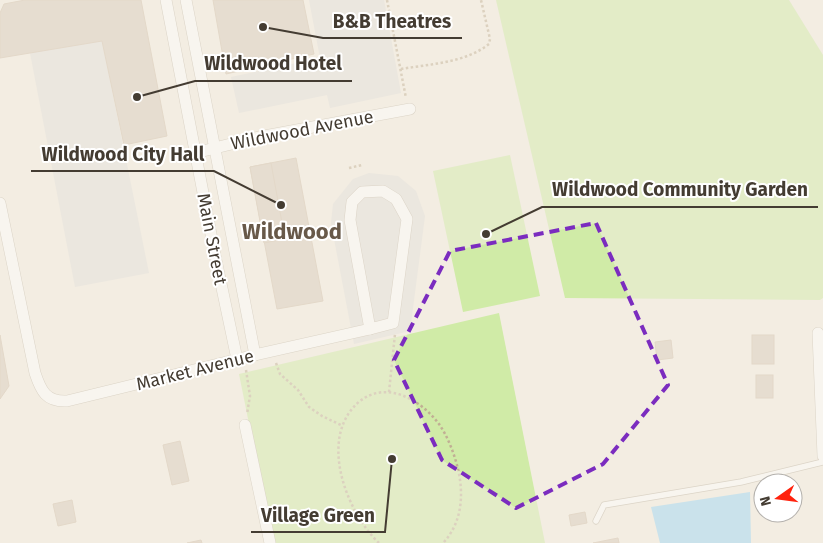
<svg xmlns="http://www.w3.org/2000/svg" width="823" height="543" viewBox="0 0 823 543" font-family="'Fira Sans',sans-serif">
  <style>
    .green { fill: #d0eba7 }
    .parking { fill: #e2dfdb }
    .water { fill: #99d5f5 }
    .building { fill: #d8caba; stroke: #d0bfaa }
    .lines { fill: none; stroke-linecap: round; stroke-linejoin: round }
    .service-casing { stroke: #c1b7a7; stroke-width: 7 }
    .minor-casing { stroke: #c1b7a7; stroke-width: 12 }
    .path { stroke: #c1af94; stroke-width: 2.5; stroke-dasharray: 2.5 2.5; stroke-linecap: butt }
    .service { stroke: #fff; stroke-width: 5.5 }
    .minor { stroke: #fff; stroke-width: 11 }
    .marked { fill: none; stroke: #7b2cbf; stroke-width: 4; stroke-dasharray: 10 6; stroke-linejoin: round }
    .labels { text-anchor: middle; dominant-baseline: central; stroke-width: 4; stroke-linejoin: round; paint-order: stroke }
    .street-label { font-size: 18px; fill: #443c32; stroke: #fff }
    .district-label { font-size: 22px; font-weight: bold; fill: #685949; stroke: #fff }
    .leader { fill: none; stroke: #443c32; stroke-width: 2 }
    .callout-dot { fill: #443c32; stroke: #fff; stroke-width: 2 }
    .callout-label { font-size: 19px; text-anchor: middle; font-weight: bold; fill: #443c32; stroke: #fff; stroke-width: 4; stroke-linejoin: round; paint-order: stroke }
  </style>
  <rect width="100%" height="100%" fill="#f3ede2"/>
  <!-- green -->
  <g class="green">
    <polygon points="496,0 789,0 823,55 823,298 820,300 565,298"/>
    <polygon points="510,155 540,296 463,312 433,171"/>
    <polygon points="499,313 545,543 273,543 239,374"/>
  </g>
  <!-- parking -->
  <g class="parking">
    <polygon points="309,0 384,0 401,93 330,108 327,95 239,113 231,77 320,58"/>
    <polygon points="102,41 149,273 75,287 30,53"/>
    <polygon points="369,173 398,176 416,191 425,216 410,331 354,344 331,223 333,204 353,179"/>
  </g>
  <!-- water -->
  <polygon class="water" points="750,492 751,543 660,543 651,507"/>
  <!-- building -->
  <g class="building">
    <polygon points="25,0 141,0 167,136 124,145 102,41 0,58 0,13 4,4"/>
    <polygon points="213,0 303,0 314,54 226,74"/>
    <polygon points="296,158 323,301 277,309 250,167"/>
    <polygon points="271,163 285,239 264,243 250,167"/>
    <polygon points="0,335 9,386 0,399"/>
    <rect x="752" y="335" width="22" height="29"/>
    <polygon points="671,340 673,358 657,360 655,342"/>
    <rect x="756" y="375" width="17" height="23"/>
    <polygon points="180,441 189,481 172,485 163,445"/>
    <polygon points="72,500 76,522 58,526 53,504"/>
    <polygon points="585,512 587,523 571,526 569,515"/>
    <polygon points="618,538 619,543 593,543"/>
    <polygon points="201,540 202,543 187,543"/>
  </g>
  <g class="lines">
    <!-- service casing -->
    <g class="service-casing">
      <polyline id="service" points="596,521 604,505 741,482 823,462"/>
    </g>
    <!-- minor casing -->
    <g class="minor-casing">
      <g id="minor">
        <polyline points="166,0 215,255 237,359"/>
        <polyline points="186,0 255,355"/>
        <polyline points="195,153 259,137 410,109"/>
        <polygon points="383,191 396,199 407,219 393,323 370,329 350,220 352,202 362,192"/>
        <path d="M0 203 35 373C41 391 46 402 67 401L255 355 370 329"/>
        <polyline points="818,333 823,456"/>
        <polyline points="245,425 270,543"/>
      </g>
    </g>
    <!-- path -->
    <g class="path">
      <polyline points="387,0 406,98"/>
      <path d="M401 69C430 64 465 63 489 44L490 39 481 0"/>
      <polyline points="349,168 362,165"/>
      <polyline points="276,363 280,374 298,390 309,407 322,416 343,426"/>
      <polyline points="246,370 250,396 247,414"/>
      <polyline points="389,392 395,334"/>
      <path d="M379 543C346 512 317 436 360 401 387 380 421 400 439 424 448 437 454 453 458 469 464 495 462 523 443 543"/>
    </g>
    <!-- service -->
    <use href="#service" class="service"/>
    <!-- minor -->
    <use href="#minor" class="minor"/>
  </g>
  <!-- marked area -->
  <path d="M0 0H823V543H0ZM596 223 668 385 603 464 516 508 442 460 394 360 450 251Z" fill="#f3ede2" fill-opacity=".55" fill-rule="evenodd"/>
  <path class="marked" d="M596 223 668 385 603 464 516 508 442 460 394 360 450 251Z"/>
  <g class="labels">
    <!-- street labels -->
    <g class="street-label">
      <text transform="translate(302 130) rotate(-11)">Wildwood Avenue</text>
      <text transform="translate(212 239) rotate(79)">Main Street</text>
      <text transform="translate(195 370) rotate(-14)">Market Avenue</text>
    </g>
    <!-- district labels -->
    <g class="district-label">
      <text x="292" y="231">Wildwood</text>
    </g>
  </g>
  <!-- callouts -->
  <path class="leader" d="M263 27L323 38H462M137 97L195 81H352M281 205L214 171H31M486 234L542 207H818M392 459L385 532H251"/>
  <g class="callout-dot">
    <circle cx="263" cy="27" r="5"/>
    <circle cx="137" cy="97" r="5"/>
    <circle cx="281" cy="205" r="5"/>
    <circle cx="486" cy="234" r="5"/>
    <circle cx="392" cy="459" r="5"/>
  </g>
  <g class="callout-label">
    <text x="392" y="28">B&amp;B Theatres</text>
    <text x="273" y="70">Wildwood Hotel</text>
    <text x="123" y="161">Wildwood City Hall</text>
    <text x="680" y="196">Wildwood Community Garden</text>
    <text x="318" y="522">Village Green</text>
  </g>
  <!-- north arrow -->
  <g transform="translate(778 498) rotate(256)"><circle r="24" fill="#ffffff" stroke="#b4b1ad"/>
  <path d="M0-4L9 19L0 12L-9 19Z" fill="#ff220d"/>
  <text y="-8" font-size="14" font-weight="bold" text-anchor="middle" fill="#443c32">N</text>
  </g>
</svg>
